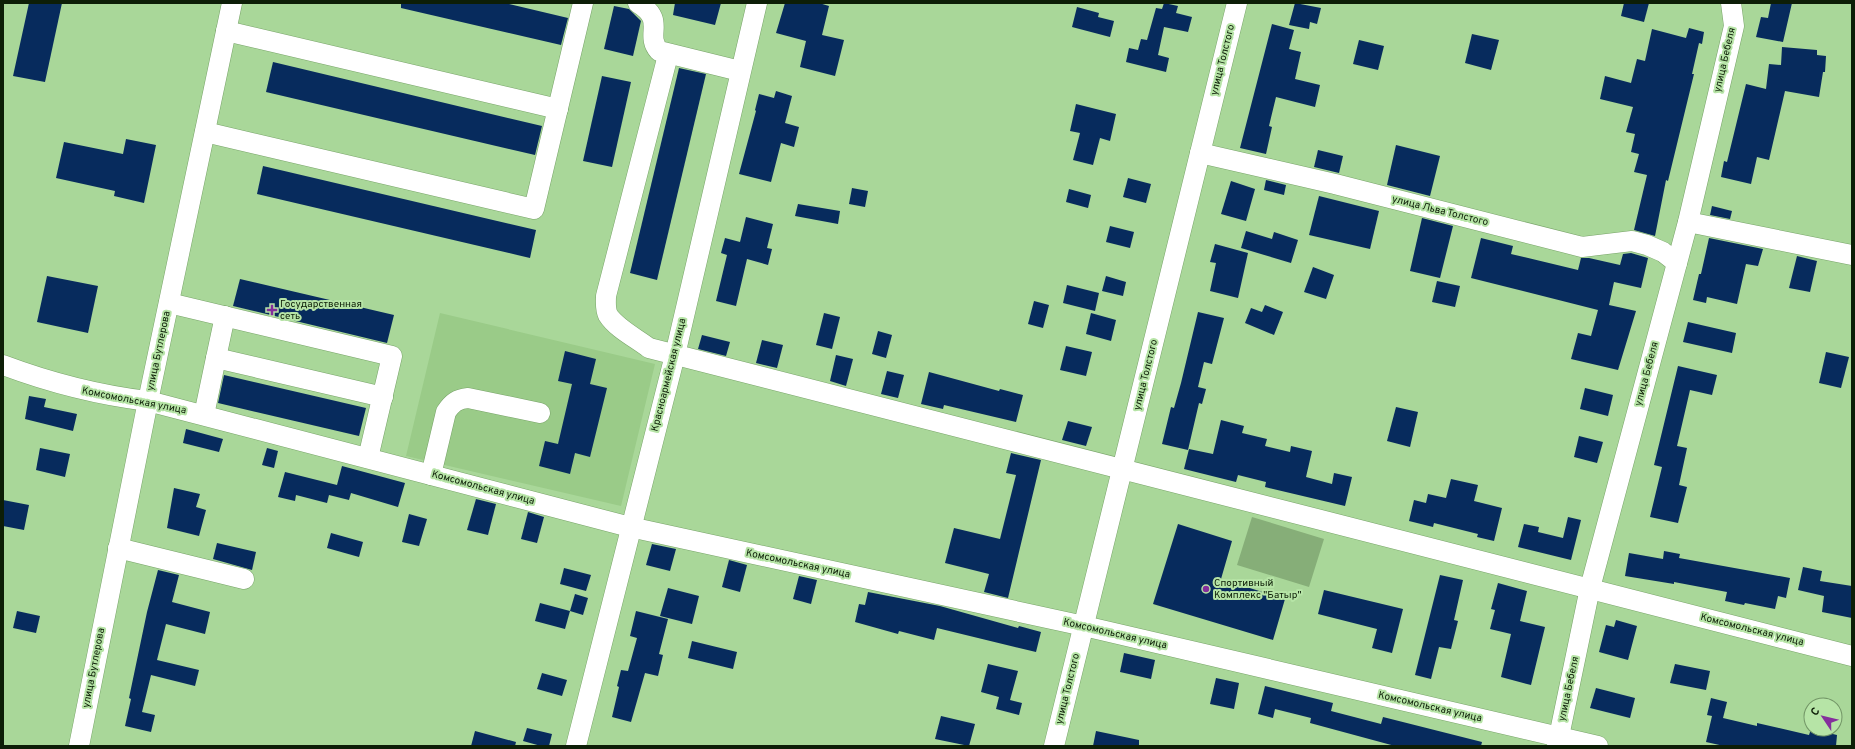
<svg xmlns="http://www.w3.org/2000/svg" width="1855" height="749" viewBox="0 0 1855 749" font-family="Overpass,sans-serif">
  <style>
    .built { fill: #9acb88 }
    .grass { fill: #86ae78 }
    .building { fill: #072b5d }
    .lines { fill: none; stroke-linecap: round; stroke-linejoin: round }
    .minor-casing { stroke: #78a469; stroke-width: 21 }
    .minor { stroke: #fff; stroke-width: 20 }
    .poi-dot { fill: #842e9c; stroke: #b6e4a6; stroke-width: 1.5 }
    .labels { text-anchor: middle; dominant-baseline: central; stroke-width: 4; stroke-linejoin: round; paint-order: stroke }
    .street-label { font-size: 10px; fill: #0d1e07; stroke: #b6e4a6 }
    .poi-label { font-size: 10px; fill: #0d1e07; stroke: #b6e4a6; text-anchor: start }
  </style>
  <rect width="100%" height="100%" fill="#a9d799"/>
  <!-- built -->
  <polygon class="built" points="440,313 655,364 621,506 406,456"/>
  <!-- grass -->
  <polygon class="grass" points="1252,517 1324,539 1309,587 1237,565"/>
  <!-- building -->
  <g class="building">
    <polygon points="29,3 62,3 45,82 13,76"/>
    <polygon points="401,3 505,3 568,18 561,45 401,8"/>
    <polygon points="675,3 721,3 715,25 673,15"/>
    <polygon points="785,3 819,3 829,6 822,35 844,40 835,76 800,67 806,41 776,33"/>
    <polygon points="1164,3 1178,6 1176,13 1192,17 1188,32 1164,27 1158,55 1169,58 1166,72 1126,62 1129,48 1138,50 1141,39 1147,40 1156,8 1162,9"/>
    <polygon points="1295,3 1321,8 1317,24 1310,22 1309,29 1289,25"/>
    <polygon points="1624,3 1649,3 1644,22 1621,16"/>
    <polygon points="1771,3 1792,3 1783,42 1756,37 1761,17 1768,18"/>
    <polygon points="614,6 629,9 641,21 633,56 604,49"/>
    <polygon points="1077,7 1099,13 1098,17 1114,21 1110,37 1072,27"/>
    <polygon points="1272,24 1294,30 1289,49 1301,52 1295,79 1320,85 1315,107 1276,97 1269,126 1272,127 1266,154 1240,148"/>
    <polygon points="1689,28 1704,32 1702,44 1699,43 1692,74 1694,74 1668,181 1666,180 1655,236 1634,230 1647,175 1634,172 1639,154 1631,152 1635,134 1626,132 1633,107 1600,99 1605,76 1631,83 1637,59 1645,61 1652,29 1686,38"/>
    <polygon points="1472,34 1499,40 1491,70 1465,63"/>
    <polygon points="1359,40 1384,46 1378,70 1353,64"/>
    <polygon points="1782,47 1817,50 1817,55 1826,56 1825,72 1823,72 1819,97 1785,91 1769,160 1757,157 1751,184 1721,177 1724,161 1727,162 1746,84 1766,89 1769,64 1781,65"/>
    <polygon points="273,62 542,126 535,155 266,92"/>
    <polygon points="679,68 706,74 657,280 630,273"/>
    <polygon points="602,76 631,82 612,167 583,161"/>
    <polygon points="776,91 792,96 785,123 799,127 794,147 781,143 771,182 739,174 756,111 755,110 759,94 774,98"/>
    <polygon points="1076,104 1116,114 1110,141 1100,138 1093,165 1073,160 1080,133 1070,131"/>
    <polygon points="126,139 156,145 144,203 114,196 115,191 56,178 64,142 123,154"/>
    <polygon points="1396,145 1440,156 1430,196 1387,185"/>
    <polygon points="1318,150 1343,156 1339,173 1314,167"/>
    <polygon points="263,166 536,230 530,258 257,194"/>
    <polygon points="1128,178 1151,184 1146,203 1123,197"/>
    <polygon points="1266,180 1286,185 1284,195 1264,190"/>
    <polygon points="1231,181 1255,189 1246,221 1221,214"/>
    <polygon points="852,188 868,191 865,207 849,204"/>
    <polygon points="1069,189 1091,195 1088,208 1066,202"/>
    <polygon points="1319,196 1379,211 1370,249 1309,235"/>
    <polygon points="798,204 840,211 838,224 795,216"/>
    <polygon points="1712,206 1732,211 1730,219 1710,215"/>
    <polygon points="746,217 773,224 767,248 772,249 768,265 747,259 736,306 716,301 727,255 721,253 725,238 740,242"/>
    <polygon points="1422,218 1453,226 1440,278 1410,271"/>
    <polygon points="1110,226 1134,232 1130,248 1106,242"/>
    <polygon points="1246,231 1272,239 1274,232 1298,240 1291,263 1241,248"/>
    <polygon points="1481,238 1513,246 1511,254 1578,270 1581,258 1589,258 1620,265 1623,254 1631,253 1648,258 1641,288 1614,282 1609,305 1636,311 1618,370 1571,359 1578,333 1591,336 1598,310 1471,278"/>
    <polygon points="1709,238 1763,249 1758,266 1746,264 1737,304 1707,297 1706,303 1693,300 1699,274 1701,274"/>
    <polygon points="1215,244 1248,253 1238,298 1210,291 1216,263 1210,262"/>
    <polygon points="1797,256 1817,261 1810,292 1789,288"/>
    <polygon points="1313,267 1334,275 1326,299 1304,292"/>
    <polygon points="47,276 98,286 88,333 37,322"/>
    <polygon points="1106,276 1126,282 1123,296 1102,291"/>
    <polygon points="240,279 394,315 387,343 233,306"/>
    <polygon points="1437,281 1460,286 1455,307 1432,302"/>
    <polygon points="1067,285 1099,293 1095,311 1063,303"/>
    <polygon points="1034,301 1049,305 1043,328 1028,324"/>
    <polygon points="1265,305 1283,312 1274,335 1245,323 1251,308 1262,312"/>
    <polygon points="1198,312 1224,318 1212,364 1204,362 1198,387 1206,389 1202,404 1199,403 1188,450 1162,444 1171,407 1174,408 1181,383"/>
    <polygon points="824,313 840,317 832,349 816,345"/>
    <polygon points="1091,313 1116,320 1111,341 1086,334"/>
    <polygon points="1688,322 1736,333 1732,353 1683,342"/>
    <polygon points="878,331 892,335 886,358 872,354"/>
    <polygon points="702,335 730,342 726,356 698,349"/>
    <polygon points="762,340 783,345 777,368 756,363"/>
    <polygon points="1066,346 1092,352 1086,376 1060,370"/>
    <polygon points="565,351 596,359 590,384 607,388 590,457 575,453 570,474 539,466 545,441 558,444 572,384 558,381"/>
    <polygon points="1826,352 1849,357 1841,388 1819,383"/>
    <polygon points="836,355 853,359 846,386 830,381"/>
    <polygon points="1678,366 1717,375 1712,395 1690,390 1677,446 1687,448 1679,485 1687,487 1678,523 1650,517 1662,467 1654,465"/>
    <polygon points="887,371 904,375 898,398 881,394"/>
    <polygon points="929,372 999,391 1000,389 1023,395 1016,422 944,405 943,409 921,404"/>
    <polygon points="224,375 366,408 359,436 218,403"/>
    <polygon points="1585,388 1613,395 1608,416 1580,409"/>
    <polygon points="29,396 46,399 44,407 77,414 73,431 25,419"/>
    <polygon points="1396,407 1418,412 1410,447 1387,441"/>
    <polygon points="1221,420 1244,426 1242,433 1267,439 1265,446 1290,452 1291,446 1312,451 1306,477 1332,484 1334,473 1352,477 1345,506 1265,487 1266,482 1238,475 1236,482 1184,469 1189,449 1213,454"/>
    <polygon points="1068,421 1092,427 1086,446 1062,440"/>
    <polygon points="186,429 223,439 219,452 183,443"/>
    <polygon points="1579,436 1603,442 1597,463 1574,457"/>
    <polygon points="40,448 70,454 65,477 36,470"/>
    <polygon points="267,448 278,451 274,468 262,465"/>
    <polygon points="1011,453 1041,460 1008,598 984,592 989,574 945,563 954,528 1000,539 1016,475 1006,473"/>
    <polygon points="342,466 405,483 398,507 351,493 349,500 329,495 327,503 296,495 295,501 278,497 285,472 337,485"/>
    <polygon points="1451,479 1478,485 1474,501 1502,508 1494,541 1477,537 1478,534 1434,523 1433,527 1409,521 1414,500 1426,503 1428,494 1446,498"/>
    <polygon points="174,488 200,494 196,507 206,510 199,536 167,528"/>
    <polygon points="476,499 496,504 488,535 467,530"/>
    <polygon points="3,500 29,505 24,530 3,526"/>
    <polygon points="528,512 544,517 537,543 521,539"/>
    <polygon points="409,514 427,519 419,546 402,542"/>
    <polygon points="1568,517 1581,520 1571,560 1518,547 1524,524 1539,527 1538,532 1563,538"/>
    <polygon points="1178,524 1232,541 1221,579 1285,599 1273,640 1153,604"/>
    <polygon points="331,533 363,542 359,557 327,548"/>
    <polygon points="217,543 256,552 252,570 213,559"/>
    <polygon points="652,544 676,549 670,571 646,565"/>
    <polygon points="1664,551 1680,554 1679,558 1790,578 1786,598 1778,596 1775,609 1745,603 1744,605 1725,601 1727,592 1674,582 1674,584 1625,576 1629,553 1663,559"/>
    <polygon points="729,560 747,565 740,592 722,587"/>
    <polygon points="1803,567 1822,571 1820,581 1852,586 1852,618 1822,612 1824,596 1798,590"/>
    <polygon points="564,568 591,575 586,591 560,584"/>
    <polygon points="158,570 179,575 172,602 210,612 205,634 166,624 157,660 199,670 195,686 151,675 142,712 155,715 151,732 125,726 131,699 129,698 147,612"/>
    <polygon points="1440,575 1463,580 1454,620 1458,621 1451,649 1439,647 1431,679 1415,675"/>
    <polygon points="799,576 817,580 811,604 793,599"/>
    <polygon points="1498,583 1527,591 1520,621 1545,627 1531,685 1501,677 1511,634 1490,629 1495,610 1491,609"/>
    <polygon points="668,588 699,596 692,624 660,616"/>
    <polygon points="1324,590 1403,609 1392,653 1372,648 1377,629 1318,614"/>
    <polygon points="868,592 940,606 1018,628 1019,626 1041,632 1036,652 937,628 934,640 899,631 898,634 855,622 859,604 865,605"/>
    <polygon points="575,594 588,598 583,615 570,611"/>
    <polygon points="540,603 570,611 565,629 535,621"/>
    <polygon points="17,611 40,616 36,633 13,628"/>
    <polygon points="636,611 668,619 659,654 663,655 658,676 645,673 631,722 612,717 619,687 617,686 621,670 628,671 637,638 630,636"/>
    <polygon points="1616,620 1637,626 1628,660 1599,652 1606,625 1614,627"/>
    <polygon points="692,641 737,652 733,669 688,658"/>
    <polygon points="1124,653 1155,660 1151,679 1120,672"/>
    <polygon points="988,664 1018,671 1010,700 1022,703 1019,715 996,709 999,697 981,692"/>
    <polygon points="1675,664 1710,671 1706,690 1670,683"/>
    <polygon points="542,673 567,680 562,696 537,689"/>
    <polygon points="1216,678 1239,683 1234,709 1210,704"/>
    <polygon points="1265,686 1333,703 1331,711 1381,724 1383,717 1482,742 1481,746 1395,746 1310,723 1311,718 1275,709 1273,718 1258,714"/>
    <polygon points="1596,688 1635,698 1630,718 1590,708"/>
    <polygon points="1711,698 1727,702 1723,718 1757,726 1757,723 1809,735 1811,729 1837,735 1836,746 1724,746 1706,742 1712,716 1707,715"/>
    <polygon points="941,716 975,724 969,746 935,739"/>
    <polygon points="527,728 552,734 549,746 541,746 523,741"/>
    <polygon points="475,731 516,742 515,746 471,746"/>
    <polygon points="1096,731 1139,740 1139,746 1093,746"/>
  </g>
  <g class="lines">
    <!-- minor casing -->
    <g class="minor-casing">
      <g id="minor">
        <path d="M638 3C667 21 644 34 659 51L740 71"/>
        <polyline points="226,31 558,109"/>
        <path d="M668 55 606 296C606 302 605 309 608 315 616 328 636 338 649 348L1852 656"/>
        <polyline points="205,132 534,209 583,3"/>
        <polyline points="1200,153 1335,184 1582,247 1632,241 1647,245 1663,252 1677,263"/>
        <polyline points="1688,222 1852,255"/>
        <polyline points="169,303 392,356 368,458"/>
        <polyline points="225,316 216,358 383,397"/>
        <path d="M3 365C51 383 98 395 148 401L630 527 1084 626 1598 746"/>
        <polyline points="204,415 216,358"/>
        <path d="M431 475 446 412C452 403 457 399 468 398L540 413"/>
        <polyline points="118,548 244,579"/>
        <polyline points="79,746 148,401 232,3"/>
        <polyline points="576,746 675,355 757,3"/>
        <polyline points="1054,746 1237,3"/>
        <polyline points="1557,746 1590,588 1688,222 1734,26 1731,3"/>
      </g>
    </g>
    <!-- minor -->
    <use href="#minor" class="minor"/>
  </g>
  <!-- markers -->
  <g class="poi-dot">
    <path d="M270 304h4v4h4v4h-4v4h-4v-4h-4v-4h4z"/>
    <circle cx="1206" cy="589" r="4"/>
  </g>
  <g class="labels">
    <!-- street labels -->
    <g class="street-label">
      <text transform="translate(1223 60) rotate(-76)">улица Толстого</text>
      <text transform="translate(1725 60) rotate(-77)">улица Бебеля</text>
      <text transform="translate(1440 211) rotate(14)">улица Льва Толстого</text>
      <text transform="translate(159 351) rotate(-78)">улица Бутлерова</text>
      <text transform="translate(1647 374) rotate(-75)">улица Бебеля</text>
      <text transform="translate(669 375) rotate(-76)">Красноармейская улица</text>
      <text transform="translate(1146 375) rotate(-76)">улица Толстого</text>
      <text transform="translate(134 401) rotate(11)">Комсомольская улица</text>
      <text transform="translate(483 488) rotate(15)">Комсомольская улица</text>
      <text transform="translate(798 564) rotate(12)">Комсомольская улица</text>
      <text transform="translate(1752 630) rotate(14)">Комсомольская улица</text>
      <text transform="translate(1115 634) rotate(13)">Комсомольская улица</text>
      <text transform="translate(94 668) rotate(-79)">улица Бутлерова</text>
      <text transform="translate(1068 689) rotate(-76)">улица Толстого</text>
      <text transform="translate(1569 689) rotate(-78)">улица Бебеля</text>
      <text transform="translate(1430 707) rotate(13)">Комсомольская улица</text>
    </g>
    <!-- poi labels -->
    <g class="poi-label">
      <text x="280" y="304">Государственная<tspan x="280" dy="12">сеть</tspan></text>
      <text x="1214" y="583">Спортивный<tspan x="1214" dy="12">Комплекс "Батыр"</tspan></text>
    </g>
  </g>
  <!-- border -->
  <rect width="1855" height="749" fill="none" stroke="#0d1e07" stroke-width="8"/>
  <!-- north arrow -->
  <g transform="translate(1823 717) rotate(305)"><circle r="19" fill="#b6e4a6" stroke="#729566"/>
  <path d="M0-3L7 15L0 10L-7 15Z" fill="#842e9c"/>
  <text y="-6" font-size="11" font-weight="bold" text-anchor="middle" fill="#0d1e07">С</text>
  </g>
</svg>
